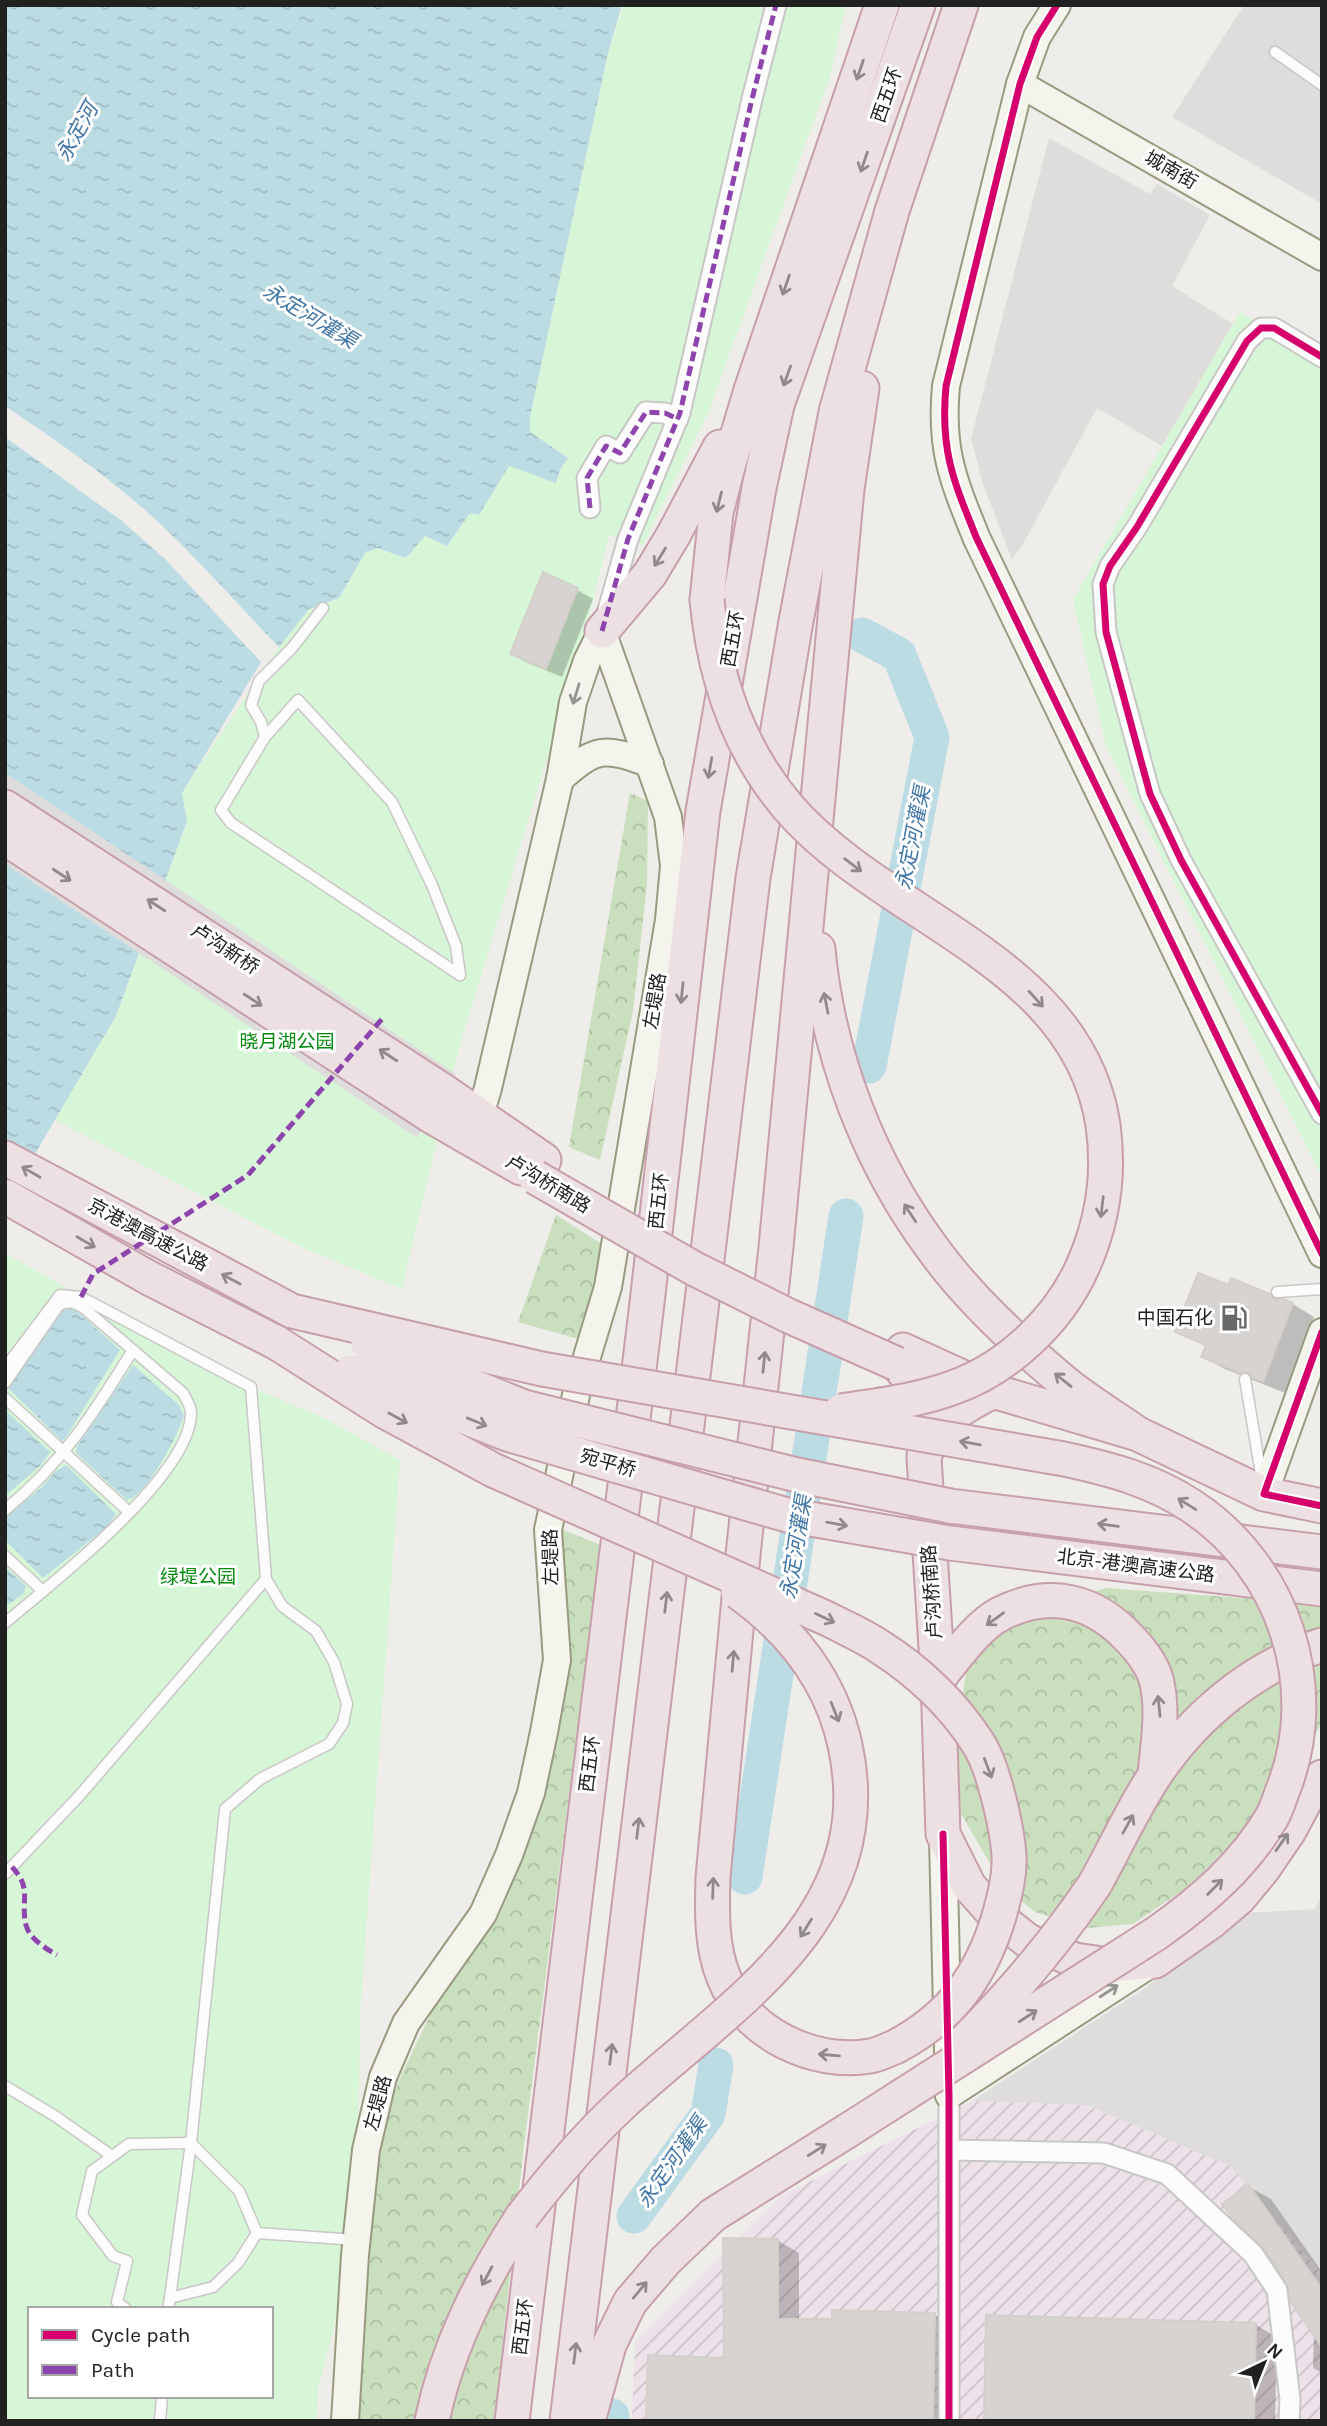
<svg xmlns="http://www.w3.org/2000/svg" width="1327" height="2426" viewBox="0 0 1327 2426" font-family="Karla,'Noto Sans SC',sans-serif">
  <style>
    .residential { fill: #dedddb }
    .industrial { fill: url(#industrial-furrows) }
    .forest { fill: url(#forest-crowns) }
    .park { fill: #d7f6d7; fill-rule: evenodd }
    .water { fill: url(#water-ripples) }
    .pier { fill: #dedddc }
    .shadow { fill: #0003 }
    .lines { fill: none; stroke-linecap: round; stroke-linejoin: round }
    .river { stroke: #bcdce4; stroke-width: 35 }
    .building { fill: #d6d3d1; stroke: #d3cfcb; stroke-width: 2 }
    .lane-casing { stroke: #c8c7c6; stroke-width: 13 }
    .street-casing { stroke: #c8c7c6; stroke-width: 23 }
    .secondary-casing { stroke: #999a80; stroke-width: 30 }
    .highway-casing { stroke: #c69fab; stroke-width: 37 }
    .lane { stroke: #fdfcfc; stroke-width: 10 }
    .street { stroke: #fdfcfc; stroke-width: 19 }
    .secondary { stroke: #f4f4ec; stroke-width: 26 }
    .highway { stroke: #ece0e2; stroke-width: 33 }
    .highway-bridge-casing { stroke: #c69fab; stroke-width: 37; stroke-linecap: butt }
    .highway-bridge { stroke: #ece0e2; stroke-width: 33 }
    .quiet { stroke: #8e44ad; stroke-width: 5; stroke-dasharray: 10 5; stroke-linecap: butt }
    .cycleway-casing { stroke: #fff; stroke-width: 11 }
    .cycleway { stroke: #d6006c; stroke-width: 7 }
    .oneway { stroke: #918a8b }
    .oneway2 { stroke: #959591 }
    .labels { text-anchor: middle; dominant-baseline: central; stroke-width: 6; stroke-linejoin: round; paint-order: stroke }
    .street-label { font-size: 19px; fill: #212121; stroke: #fff }
    .park-label { font-size: 19px; fill: #058a0e; stroke: #fff }
    .poi-label { font-size: 19px; fill: #212121; stroke: #fff; text-anchor: end }
    .water-label { font-size: 21px; font-style: italic; fill: #4176a7; stroke: #fff }
  </style>
  <defs>
    <pattern id="industrial-furrows" width="10" height="10" patternUnits="userSpaceOnUse" patternTransform="scale(1.75)"><rect width="10" height="10" fill="#ede2e9"/><path d="M-1 1l2-2M0 10L10 0M9 11l2-2" fill="none" stroke="#cbc2c8"/></pattern>
    <pattern id="forest-crowns" width="20" height="18" patternUnits="userSpaceOnUse" patternTransform="scale(1.75)"><rect width="20" height="18" fill="#cadfbe"/><path d="M2 6a3 3 0 1 1 6 0M12 15a3 3 0 1 1 6 0" fill="none" stroke="#adbfa3"/></pattern>
    <pattern id="water-ripples" width="26" height="14" patternUnits="userSpaceOnUse" patternTransform="scale(1.75)"><rect width="26" height="14" fill="#bcdce4"/><path d="M2 4q2-2 4 0t4 0M15 11q2-2 4 0t4 0" fill="none" stroke="#a1bcc3"/></pattern>
  </defs>
  <rect width="100%" height="100%" fill="#efedea"/>
  <!-- residential -->
  <g class="residential">
    <polygon points="1244,5 1322,5 1322,204 1172,117"/>
    <polygon points="1049,138 1150,194 1157,184 1210,215 1172,286 1233,324 1162,446 1097,408 1023,544 1012,560 983,484 971,439"/>
    <polygon points="1322,1895 1322,2274 1230,2166 1086,2105 972,2101 1145,1988 1244,1913 1315,1909"/>
  </g>
  <!-- industrial -->
  <polygon class="industrial" points="972,2101 1086,2105 1230,2166 1322,2274 1322,2421 632,2421 635,2342 781,2196"/>
  <!-- forest -->
  <g class="forest">
    <polygon points="630,793 648,801 647,883 633,1011 600,1160 569,1147"/>
    <polygon points="556,1215 608,1248 585,1341 518,1322"/>
    <polygon points="558,1528 601,1545 524,2145 494,2421 354,2421 360,2272 378,2138 400,2078 433,2009 497,1916 535,1814"/>
    <polygon points="1106,1588 1322,1604 1322,1724 1246,1828 1192,1884 1133,1924 1088,1928 1035,1912 1020,1900 989,1862 960,1812 956,1748 966,1671 982,1640 1016,1615"/>
  </g>
  <!-- park -->
  <g class="park">
    <polygon points="624,5 846,5 829,79 708,413 643,545 609,535 585,633 457,1055 402,1289 301,1247 55,1120 116,1016 187,821 181,793 279,647 309,609 339,598 365,553 377,548 406,558 425,535 448,545 470,513 479,515 509,466 557,483 561,468 568,457 529,432 530,417 608,53"/>
    <polygon points="1240,312 1322,361 1322,1177 1106,746 1073,600"/>
    <path d="M5 1253 213 1371 324 1418 400 1460 360 2015 357 2240 318 2389 317 2421H5ZM30 2309H271V2396H30Z"/>
  </g>
  <!-- water -->
  <g class="water">
    <path d="M5 5H622L608 53 530 417V432L568 458 561 468 556 483 509 466 479 515 470 513 447 546 425 536 406 558 377 548 365 553 339 598 309 609 279 647C238 605 198 559 155 519 109 477 57 441 5 406Z"/>
    <polygon points="5,437 122,521 166,560 261,662 182,793 187,821 116,1016 5,1205"/>
    <polygon points="68,1303 120,1350 66,1437 62,1441 8,1388 63,1308"/>
    <path d="M133 1365 179 1405 184 1416C178 1435 147 1495 127 1500L76 1453 77 1446Z"/>
    <polygon points="5,1410 50,1452 40,1466 5,1496"/>
    <polygon points="66,1465 116,1514 108,1526 43,1578 5,1540 5,1518 41,1488 55,1472"/>
    <polygon points="5,1567 26,1586 24,1593 5,1607"/>
  </g>
  <!-- pier -->
  <polygon class="pier" points="5,773 456,1074 417,1138 5,864"/>
  <!-- shadow -->
  <g class="shadow">
    <polygon points="577,590 593,599 562,677 528,663 512,654"/>
    <polygon points="1230,1287 1269,1295 1293,1304 1314,1317 1285,1393 1225,1369 1203,1357 1207,1347 1177,1332"/>
    <polygon points="1249,2187 1271,2199 1322,2272 1322,2373 1313,2368 1314,2332 1289,2283"/>
    <polygon points="777,2240 799,2253 799,2321 935,2315 956,2327 954,2421 648,2421 725,2360"/>
    <polygon points="1256,2325 1277,2337 1275,2421 985,2421"/>
  </g>
  <g class="lines">
    <!-- river -->
    <g class="river">
      <polyline points="862,635 899,655 932,737 869,1066"/>
      <polyline points="745,1877 846,1216"/>
      <polyline points="634,2216 708,2114 716,2065"/>
      <polyline points="611,2421 612,2416"/>
    </g>
  </g>
  <!-- building -->
  <g class="building">
    <polygon points="543,572 578,588 546,669 510,654"/>
    <polygon points="1198,1273 1229,1285 1231,1278 1270,1294 1274,1299 1284,1299 1293,1303 1263,1382 1252,1377 1248,1372 1241,1373 1201,1357 1206,1345 1175,1332"/>
    <polygon points="1249,2185 1322,2289 1322,2347 1291,2302 1287,2284 1263,2247 1232,2217 1222,2204"/>
    <polygon points="723,2238 778,2239 778,2319 832,2319 832,2310 935,2313 933,2421 646,2421 648,2355 724,2358"/>
    <polygon points="986,2315 1256,2323 1254,2421 984,2421"/>
  </g>
  <g class="lines">
    <!-- lane casing -->
    <g class="lane-casing">
      <g id="lane">
        <polyline points="1275,52 1322,85"/>
        <polyline points="323,608 292,648 259,681 251,705 261,722 265,737 221,810 231,823 460,975"/>
        <polyline points="265,737 298,700 392,802 432,885 456,946 460,975"/>
        <polyline points="1277,1292 1322,1289"/>
        <polyline points="5,1368 60,1295 81,1297 251,1387 266,1579 80,1795 5,1874"/>
        <polyline points="1245,1379 1262,1480"/>
        <path d="M5 1383 59 1305C70 1300 76 1303 85 1309L183 1393C186 1399 191 1406 191 1413 191 1476 52 1583 5 1623"/>
        <polyline points="5,1398 129,1512"/>
        <path d="M5 1510C63 1462 94 1413 133 1350"/>
        <polyline points="5,1556 43,1591"/>
        <polyline points="5,2086 55,2116 112,2156"/>
        <polyline points="257,2233 356,2240"/>
        <polyline points="170,2298 191,2143 225,1809 260,1779 329,1744 343,1723 347,1704 334,1662 316,1631 282,1606 266,1579"/>
        <polyline points="126,2309 117,2302 127,2261 113,2256 82,2215 92,2171 129,2144 191,2143 239,2191 257,2233"/>
        <polyline points="168,2309 170,2298 213,2287 238,2263 257,2233"/>
        <polyline points="160,2421 162,2396"/>
      </g>
    </g>
    <!-- street casing -->
    <g class="street-casing">
      <g id="street">
        <polyline points="1322,357 1274,328 1261,328 1247,341 1137,527 1110,566 1103,584 1106,632 1150,794 1181,860 1322,1114"/>
        <polyline points="590,508 587,478 606,446 620,453 646,412 665,413 678,419"/>
        <polyline points="606,617 628,539 680,413 752,99 776,5"/>
        <polyline points="949,2150 1104,2153 1167,2174 1253,2254 1277,2290 1290,2399 1289,2421"/>
        <polyline points="949,2421 949,2095"/>
      </g>
    </g>
    <!-- secondary casing -->
    <g class="secondary-casing">
      <g id="secondary">
        <path d="M1057 5 1037 37 1020 84 946 386C940 450 953 480 977 539L1322 1254"/>
        <polyline points="1020,84 1322,257"/>
        <path d="M602 631 587 661 573 702 560 779C597 746 605 747 650 764"/>
        <polyline points="475,1132 488,1088 560,779"/>
        <polyline points="1264,1494 1322,1332"/>
        <polyline points="943,1838 949,2095"/>
        <polyline points="949,2095 1155,1961"/>
        <polyline points="345,2421 355,2255 366,2150 383,2077 406,2023 483,1914 509,1855 531,1793 544,1732 557,1660 548,1530 577,1390 608,1287 669,920 674,866 668,817 602,631"/>
      </g>
    </g>
    <!-- highway casing -->
    <g class="highway-casing">
      <g id="highway">
        <path d="M862 388 847 489 776 1247 743 1555 713 1877C712 1911 711 1947 724 1978 746 2033 813 2066 870 2056 878 2055 887 2050 895 2047"/>
        <polyline points="707,600 716,513 727,470 751,390 882,5"/>
        <polyline points="602,631 650,574 674,534 720,447"/>
        <polyline points="5,807 445,1092 544,1160"/>
        <polyline points="5,838 431,1116 521,1168"/>
        <path d="M818 949C828 1056 869 1163 933 1249 969 1299 1017 1343 1064 1382 1087 1401 1114 1417 1138 1434"/>
        <polyline points="5,1158 292,1311"/>
        <polyline points="5,1196 149,1278 277,1343"/>
        <polyline points="903,1350 993,1391 1138,1434 1264,1494 1322,1506"/>
        <polyline points="897,1364 918,1389 926,1415 924,1458 938,1679 943,1834 969,1886 994,1914 1028,1941 1075,1960 1109,1965 1155,1961 1212,1921 1239,1898 1263,1869 1289,1831 1312,1788 1322,1777"/>
        <path d="M925 1454C942 1417 959 1409 993 1391"/>
        <polyline points="950,1506 1322,1552"/>
        <polyline points="950,1543 1322,1589"/>
        <path d="M938 1679C955 1658 977 1626 1000 1614 1049 1589 1094 1600 1130 1639 1140 1649 1152 1665 1156 1679 1164 1709 1158 1743 1155 1774"/>
        <path d="M1095 1884C1115 1848 1132 1810 1155 1775 1194 1716 1254 1666 1322 1645"/>
        <path d="M432 2421C447 2347 481 2280 522 2217"/>
        <polyline points="512,2421 647,1303 703,811 759,488 777,405 918,5"/>
        <polyline points="567,2421 753,878 796,621 836,412 892,211 961,5"/>
        <polyline points="588,2421 609,2345 630,2302 666,2260 713,2215 847,2131"/>
      </g>
    </g>
    <!-- lane -->
    <use href="#lane" class="lane"/>
    <!-- street -->
    <use href="#street" class="street"/>
    <!-- secondary -->
    <use href="#secondary" class="secondary"/>
    <!-- highway -->
    <use href="#highway" class="highway"/>
    <!-- highway-bridge casing -->
    <g class="highway-bridge-casing">
      <g id="highway-bridge">
        <path d="M707 600C714 676 738 748 788 807 884 919 1078 960 1103 1125 1110 1175 1103 1222 1082 1268 1058 1321 1007 1369 952 1388 916 1401 879 1405 841 1411"/>
        <polyline points="535,1177 693,1268 789,1316 897,1364"/>
        <path d="M292 1311 542 1369 1064 1459C1110 1469 1153 1480 1193 1507 1283 1567 1323 1685 1284 1787 1280 1797 1277 1808 1272 1817 1244 1865 1202 1901 1157 1933L847 2131"/>
        <path d="M277 1343 384 1411 493 1470 828 1619C845 1628 864 1636 880 1647 918 1671 954 1705 978 1743 989 1760 995 1784 1000 1803 1004 1820 1008 1838 1009 1856 1010 1875 1005 1894 1000 1913 982 1975 952 2017 895 2047"/>
        <polyline points="368,1344 524,1407 797,1475 950,1506"/>
        <polyline points="351,1372 507,1434 787,1515 950,1543"/>
        <path d="M966 2040C1015 1990 1056 1942 1095 1884"/>
        <path d="M522 2217C552 2178 583 2140 620 2106 727 2006 883 1919 845 1745 831 1681 791 1630 738 1592"/>
      </g>
    </g>
    <!-- highway-bridge -->
    <use href="#highway-bridge" class="highway-bridge"/>
    <!-- quiet -->
    <g class="quiet">
      <polyline points="590,508 587,478 606,446 620,453 646,412 665,413 678,419"/>
      <polyline points="602,631 628,539 680,413 752,99 776,5"/>
      <polyline points="81,1297 93,1274 248,1175 382,1019"/>
      <path d="M12 1867C33 1889 20 1901 26 1925 29 1938 46 1949 57 1955"/>
    </g>
    <!-- cycleway casing -->
    <g class="cycleway-casing">
      <g id="cycleway">
        <path d="M1057 5 1037 37 1020 84 946 386C940 450 953 480 977 539L1322 1254"/>
        <polyline points="1322,357 1274,328 1261,328 1247,341 1137,527 1110,566 1103,584 1106,632 1150,794 1181,860 1322,1114"/>
        <polyline points="1322,1332 1264,1494 1322,1506"/>
        <polyline points="943,1834 949,2095 949,2421"/>
      </g>
    </g>
    <!-- cycleway -->
    <use href="#cycleway" class="cycleway"/>
  </g>
  <!-- one-way arrows -->
  <defs><path id="oneway-shaft" d="M-6 0H5M1.5-3L5.5 0L1.5 3" fill="none" stroke-width="1.6" stroke-linecap="round" stroke-linejoin="round" transform="scale(1.75)"/></defs>
  <g class="oneway">
    <use href="#oneway-shaft" transform="translate(860 70) rotate(109)"/>
    <use href="#oneway-shaft" transform="translate(864 162) rotate(109)"/>
    <use href="#oneway-shaft" transform="translate(786 285) rotate(109)"/>
    <use href="#oneway-shaft" transform="translate(787 376) rotate(110)"/>
    <use href="#oneway-shaft" transform="translate(719 502) rotate(104)"/>
    <use href="#oneway-shaft" transform="translate(660 557) rotate(122)"/>
    <use href="#oneway-shaft" transform="translate(710 768) rotate(100)"/>
    <use href="#oneway-shaft" transform="translate(853 865) rotate(37)"/>
    <use href="#oneway-shaft" transform="translate(62 875) rotate(33)"/>
    <use href="#oneway-shaft" transform="translate(156 905) rotate(-147)"/>
    <use href="#oneway-shaft" transform="translate(682 993) rotate(96)"/>
    <use href="#oneway-shaft" transform="translate(1036 999) rotate(48)"/>
    <use href="#oneway-shaft" transform="translate(253 1000) rotate(33)"/>
    <use href="#oneway-shaft" transform="translate(826 1003) rotate(-101)"/>
    <use href="#oneway-shaft" transform="translate(388 1055) rotate(-147)"/>
    <use href="#oneway-shaft" transform="translate(31 1172) rotate(-150)"/>
    <use href="#oneway-shaft" transform="translate(1102 1207) rotate(97)"/>
    <use href="#oneway-shaft" transform="translate(910 1213) rotate(-123)"/>
    <use href="#oneway-shaft" transform="translate(86 1242) rotate(30)"/>
    <use href="#oneway-shaft" transform="translate(231 1279) rotate(-152)"/>
    <use href="#oneway-shaft" transform="translate(764 1362) rotate(-84)"/>
    <use href="#oneway-shaft" transform="translate(1063 1380) rotate(-141)"/>
    <use href="#oneway-shaft" transform="translate(398 1418) rotate(29)"/>
    <use href="#oneway-shaft" transform="translate(477 1422) rotate(22)"/>
    <use href="#oneway-shaft" transform="translate(970 1443) rotate(-170)"/>
    <use href="#oneway-shaft" transform="translate(1187 1504) rotate(-148)"/>
    <use href="#oneway-shaft" transform="translate(837 1524) rotate(10)"/>
    <use href="#oneway-shaft" transform="translate(1108 1525) rotate(-173)"/>
    <use href="#oneway-shaft" transform="translate(666 1602) rotate(-83)"/>
    <use href="#oneway-shaft" transform="translate(825 1618) rotate(25)"/>
    <use href="#oneway-shaft" transform="translate(995 1619) rotate(144)"/>
    <use href="#oneway-shaft" transform="translate(733 1661) rotate(-85)"/>
    <use href="#oneway-shaft" transform="translate(1159 1706) rotate(-96)"/>
    <use href="#oneway-shaft" transform="translate(835 1712) rotate(68)"/>
    <use href="#oneway-shaft" transform="translate(988 1768) rotate(69)"/>
    <use href="#oneway-shaft" transform="translate(1128 1824) rotate(-61)"/>
    <use href="#oneway-shaft" transform="translate(638 1828) rotate(-83)"/>
    <use href="#oneway-shaft" transform="translate(1282 1842) rotate(-55)"/>
    <use href="#oneway-shaft" transform="translate(1215 1887) rotate(-45)"/>
    <use href="#oneway-shaft" transform="translate(713 1888) rotate(-88)"/>
    <use href="#oneway-shaft" transform="translate(806 1928) rotate(122)"/>
    <use href="#oneway-shaft" transform="translate(1028 2016) rotate(-33)"/>
    <use href="#oneway-shaft" transform="translate(611 2054) rotate(-83)"/>
    <use href="#oneway-shaft" transform="translate(829 2055) rotate(-175)"/>
    <use href="#oneway-shaft" transform="translate(817 2150) rotate(-32)"/>
    <use href="#oneway-shaft" transform="translate(487 2276) rotate(118)"/>
    <use href="#oneway-shaft" transform="translate(640 2290) rotate(-50)"/>
    <use href="#oneway-shaft" transform="translate(575 2353) rotate(-83)"/>
  </g>
  <g class="oneway2">
    <use href="#oneway-shaft" transform="translate(576 694) rotate(107)"/>
    <use href="#oneway-shaft" transform="translate(1109 1991) rotate(-33)"/>
  </g>
  <!-- icons -->
  <defs>
    <g id="fuel-bare" transform="scale(2.1)"><path d="M-5.5-6h7V0h2V4h1.3V-2.5L3-4.5l.8-.8L6-3V5H2.5V1h-1V6h-7ZM-4.2-4.7v3.2H.2V-4.7Z" fill="#696867" stroke="#fff" stroke-width="2.5" paint-order="stroke"/></g>
  </defs>
  <g fill-rule="evenodd">
    <use href="#fuel-bare" x="1234" y="1318"/>
  </g>
  <g class="labels">
    <!-- street labels -->
    <g class="street-label">
      <text transform="translate(887 95) rotate(-71)">西五环</text>
      <text transform="translate(1171 170) rotate(30)">城南街</text>
      <text transform="translate(733 639) rotate(-80)">西五环</text>
      <text transform="translate(225 949) rotate(33)">卢沟新桥</text>
      <text transform="translate(655 1001) rotate(-81)">左堤路</text>
      <text transform="translate(548 1184) rotate(31)">卢沟桥南路</text>
      <text transform="translate(659 1201) rotate(-84)">西五环</text>
      <text transform="translate(148 1235) rotate(28)">京港澳高速公路</text>
      <text transform="translate(608 1463) rotate(16)">宛平桥</text>
      <text transform="translate(551 1557) rotate(-91)">左堤路</text>
      <text transform="translate(1136 1566) rotate(7)">北京-港澳高速公路</text>
      <text transform="translate(932 1592) rotate(-94)">卢沟桥南路</text>
      <text transform="translate(590 1764) rotate(-83)">西五环</text>
      <text transform="translate(378 2103) rotate(-75)">左堤路</text>
      <text transform="translate(523 2327) rotate(-83)">西五环</text>
    </g>
    <!-- park labels -->
    <g class="park-label">
      <text x="287" y="1042">晓月湖公园</text>
      <text x="198" y="1577">绿堤公园</text>
    </g>
    <!-- poi labels -->
    <g class="poi-label">
      <text x="1213" y="1318">中国石化</text>
    </g>
    <!-- water labels -->
    <g class="water-label">
      <text transform="translate(77 132) rotate(-61)">永定河</text>
      <text transform="translate(310 316) rotate(31)">永定河灌渠</text>
      <text transform="translate(913 838) rotate(-79)">永定河灌渠</text>
      <text transform="translate(796 1547) rotate(-81)">永定河灌渠</text>
      <text transform="translate(672 2162) rotate(-55)">永定河灌渠</text>
    </g>
  </g>
  <!-- border -->
  <rect width="1327" height="2426" fill="none" stroke="#212121" stroke-width="14"/>
  <!-- legend -->
  <rect x="28" y="2307" width="245" height="91" fill="#ffffff" stroke="#a6a6a6" stroke-width="2"/>
  <rect x="42" y="2330" width="35" height="10" fill="#d6006c" stroke="#a6a6a6" stroke-width="2"/>
  <text x="91" y="2342" font-size="21" fill="#212121">Cycle path</text>
  <rect x="42" y="2365" width="35" height="10" fill="#8e44ad" stroke="#a6a6a6" stroke-width="2"/>
  <text x="91" y="2377" font-size="21" fill="#212121">Path</text>
  <!-- north arrow -->
  <g transform="translate(1264 2363) rotate(43)" stroke="#ffffff" stroke-width="5" paint-order="stroke">
  <path d="M0-5L12 26L0 18L-12 26Z" fill="#212121"/>
  <text y="-10" font-size="19" font-weight="bold" text-anchor="middle" fill="#212121">N</text>
  </g>
</svg>
